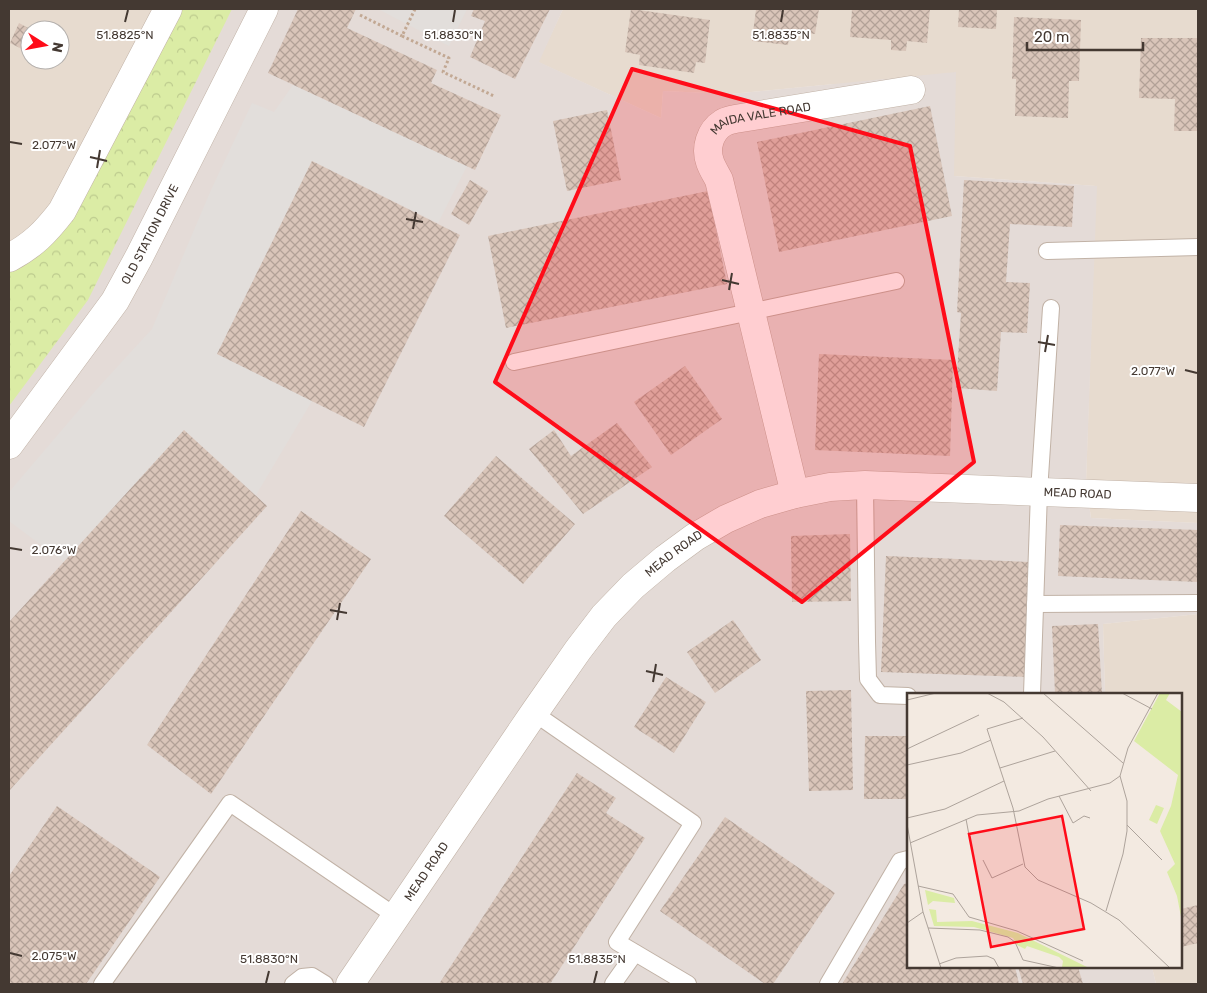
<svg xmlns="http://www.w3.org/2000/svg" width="1207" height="993" viewBox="0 0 1207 993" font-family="Rubik,sans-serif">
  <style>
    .residential { fill: #e7dbcf; fill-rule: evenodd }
    .industrial { fill: #e4dbd7 }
    .forest { fill: url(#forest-crowns) }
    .parking { fill: #e2dedb }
    .building { fill: url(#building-cross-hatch) }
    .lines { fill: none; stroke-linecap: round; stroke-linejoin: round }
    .lane-casing { stroke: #c1b2a6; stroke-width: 18 }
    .street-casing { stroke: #c1b2a6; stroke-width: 29 }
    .path { stroke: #c2a893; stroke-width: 3; stroke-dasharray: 2.5 2.5; stroke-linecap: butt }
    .lane { stroke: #fff; stroke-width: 16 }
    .street { stroke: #fff; stroke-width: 28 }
    .marked { fill: #ff0c19; fill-opacity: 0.2; stroke: #ff0c19; stroke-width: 4; stroke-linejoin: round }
    .ticks { fill: none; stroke: #443932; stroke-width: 2 }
    .labels { text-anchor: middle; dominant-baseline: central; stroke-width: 4; stroke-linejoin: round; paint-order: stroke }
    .street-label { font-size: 12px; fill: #443932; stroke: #fff }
    .inset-road { fill: none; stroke: #ada39b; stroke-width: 1 }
    .view { fill: #ff0c19; fill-opacity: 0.15; stroke: #ff0c19; stroke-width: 2.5 }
    .inset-edge { fill: none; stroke: #443932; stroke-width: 2.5 }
    .ticks-label { font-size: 12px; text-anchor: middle; fill: #443932; stroke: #fff; stroke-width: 4; stroke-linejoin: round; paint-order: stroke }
  </style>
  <defs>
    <pattern id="forest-crowns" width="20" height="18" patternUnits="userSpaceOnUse" patternTransform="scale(1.25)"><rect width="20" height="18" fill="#dbeca5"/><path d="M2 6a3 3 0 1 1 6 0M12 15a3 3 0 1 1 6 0" fill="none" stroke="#bdcb8e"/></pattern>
    <pattern id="building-cross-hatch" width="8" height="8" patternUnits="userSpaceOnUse" patternTransform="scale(1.25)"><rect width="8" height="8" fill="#d9c5b9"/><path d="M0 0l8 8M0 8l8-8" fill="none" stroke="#b2a197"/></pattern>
  </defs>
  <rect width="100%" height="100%" fill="#f3eae1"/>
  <!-- residential -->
  <g class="residential">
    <path d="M9 9H220L9 365ZM30 30H60V60H30Z"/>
    <polygon points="563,9 1198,9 1198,523 1091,518 1086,483 1096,186 954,176 834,84 731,94 663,91 661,118 538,62"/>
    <polygon points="1198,614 1198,984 1156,984 1152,967 1181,967 1181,694 1105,694 1103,624"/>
  </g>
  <!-- industrial -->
  <polygon class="industrial" points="220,9 563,9 539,62 661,118 663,91 731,94 956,72 954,176 1097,186 1086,483 1091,518 1198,523 1198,614 1103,624 1105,694 908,694 908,967 1152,967 1156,984 9,984 9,365"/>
  <!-- forest -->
  <polygon class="forest" points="169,9 232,9 88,300 9,406 9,257 46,244"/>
  <!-- parking -->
  <g class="parking">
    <polygon points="378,9 467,9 449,46"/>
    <polygon points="293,85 467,166 438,223 312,161 217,354 312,401 256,495 184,430 64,562 9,521 9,492 96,390 152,329 211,190 252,103 274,112"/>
  </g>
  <!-- building -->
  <g class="building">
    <polygon points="298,9 356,9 347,28 437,70 431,83 501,115 475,170 268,73"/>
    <polygon points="474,9 550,9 515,79 470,57 485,21 471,16"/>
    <polygon points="631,9 710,20 705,63 696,62 694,73 639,65 640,55 625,52"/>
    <polygon points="756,9 819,9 815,34 790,31 788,45 752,41"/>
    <polygon points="852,9 930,9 927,43 907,41 906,51 891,50 891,40 850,37"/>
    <polygon points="959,9 997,9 996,29 958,27"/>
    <polygon points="1014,17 1081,20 1079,81 1069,81 1068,118 1015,116 1016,79 1012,79"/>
    <polygon points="19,23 30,29 30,53 10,43"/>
    <polygon points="1141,38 1198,38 1198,131 1174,131 1175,99 1139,98"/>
    <polygon points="930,106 952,216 779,252 757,142"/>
    <polygon points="607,110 621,180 567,191 553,121"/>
    <polygon points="312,161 460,235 364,427 217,354"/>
    <polygon points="470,180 488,191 469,225 451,214"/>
    <polygon points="964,180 1074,186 1072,227 1010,224 1006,282 1030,283 1027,333 1001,332 997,391 956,388 961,313 957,312"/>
    <polygon points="708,191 727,284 506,328 488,236"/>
    <polygon points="819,354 953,360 950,456 815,450"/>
    <polygon points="685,366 722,419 671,455 634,402"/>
    <polygon points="617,423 652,467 583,514 529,449 554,430 571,456"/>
    <polygon points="184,430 267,506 9,791 9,622"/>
    <polygon points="496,456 575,524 523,584 444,516"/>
    <polygon points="301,511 371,559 211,794 147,745"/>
    <polygon points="1060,525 1198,530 1198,582 1058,576"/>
    <polygon points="850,534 851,601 792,602 791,536"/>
    <polygon points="886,556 1031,562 1027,677 881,672"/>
    <polygon points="733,620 761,660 715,693 687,652"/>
    <polygon points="1098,624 1102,694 1055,694 1052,626"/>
    <polygon points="666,677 706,702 674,753 634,727"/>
    <polygon points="851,690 853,790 809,791 806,691"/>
    <polygon points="865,736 908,736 908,799 864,799"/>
    <polygon points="577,773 616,798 606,813 645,838 550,984 439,984"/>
    <polygon points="57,806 160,877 86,984 9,984 9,876"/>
    <polygon points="725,817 835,893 773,984 765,984 660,911"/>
    <polygon points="908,883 908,967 1015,967 1019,984 842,984 904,884"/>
    <polygon points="1198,905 1198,943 1181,947 1181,909"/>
    <polygon points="1018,967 1078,967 1083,984 1023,984"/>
  </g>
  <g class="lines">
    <!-- lane casing -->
    <g class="lane-casing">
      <g id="lane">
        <polyline points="1047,251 1198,247"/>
        <polyline points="514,362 896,281"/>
        <polyline points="865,485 867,641 868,679 880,695 908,696"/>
        <polyline points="1035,604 1198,603"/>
        <polyline points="1032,694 1039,492 1051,308"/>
        <polyline points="534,713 693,823 617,942 688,984"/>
        <polyline points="102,984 230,803 397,917"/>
        <polyline points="293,984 302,977 312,976 325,984"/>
        <polyline points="613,984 635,953"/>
        <polyline points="828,984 900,861 908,859"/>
      </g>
    </g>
    <!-- street casing -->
    <g class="street-casing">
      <g id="street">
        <path d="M9 258C33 245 45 233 62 211L168 9"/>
        <path id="s1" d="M9 445 115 301 139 257 264 9"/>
        <path id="s2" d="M795 494 719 180C716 174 712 168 710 162 705 148 710 131 723 123 726 121 731 120 735 119L911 90"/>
        <path id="s3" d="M350 984 534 713 578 650 604 616 633 586 665 559 695 537 726 519 760 504 795 494 830 487 865 485 1198 498"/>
      </g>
    </g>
    <!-- path -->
    <g class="path">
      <polyline points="415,9 402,36 449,58 443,72 494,96"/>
      <polyline points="360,15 402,36"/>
    </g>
    <!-- lane -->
    <use href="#lane" class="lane"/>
    <!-- street -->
    <use href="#street" class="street"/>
  </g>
  <!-- marked area -->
  <path class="marked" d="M632 69 910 146 974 462 802 602 495 382Z"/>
  <!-- ticks -->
  <path class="ticks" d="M125 22 128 10M453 22 455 10M781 22 783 10M10 142 22 144M90 157 107 161M97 168 100 150M406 219 423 222M413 229 416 212M722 280 739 284M729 290 732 273M1038 342 1055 345M1045 352 1048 335M1185 370 1197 373M10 548 22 550M330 610 347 613M337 620 340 603M646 671 663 675M653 682 656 664M10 953 22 956M266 983 269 971M594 983 597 971"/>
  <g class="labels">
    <!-- street labels -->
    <g class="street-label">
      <text stroke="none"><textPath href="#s2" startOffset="425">MAIDA VALE ROAD</textPath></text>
      <text stroke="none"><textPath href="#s1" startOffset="254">OLD STATION DRIVE</textPath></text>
      <text stroke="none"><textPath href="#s3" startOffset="961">MEAD ROAD</textPath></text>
      <text stroke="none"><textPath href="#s3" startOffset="541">MEAD ROAD</textPath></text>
      <text stroke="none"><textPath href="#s3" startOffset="136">MEAD ROAD</textPath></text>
    </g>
  </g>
  <!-- overview -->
  <g transform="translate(907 693)">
    <rect width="275" height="275" fill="#f3eae1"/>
    <path d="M253 0H263L259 7 275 19V229L270 203 260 179 268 171 253 138 264 113 271 82 227 48ZM249 112 257 115 250 131 242 127Z" fill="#dbeca5"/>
    <path d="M18 197 47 205 48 210 26 208 21 212ZM22 216 29 217 30 229 65 228 111 240 182 275 155 274 156 268 152 264 120 253 118 256 110 252 106 245 67 234 27 233Z" fill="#dbeca5"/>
    <path class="inset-road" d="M80 0 97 9 136 44 184 98M136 0 216 70M215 0 245 16M0 7 29 0M116 25 80 36 106 115 118 174 131 187 184 210 212 227 263 275M0 56 72 22M0 72 54 60 84 47M93 75 148 58M152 103 166 130 177 123 183 125M0 125 38 116 97 88M59 126 62 142M0 131 16 219 34 275M220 132 255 167M3 150 70 122 112 118 141 106 203 90 213 83 221 55 251 0M76 167 85 185 116 171M11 193 46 201 62 224 110 238 176 268M199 218 216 161 220 138V108L213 83M0 230 16 219M21 235 73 237 101 244 108 249 116 267 152 275M32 271 49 265 80 263 87 266 92 275"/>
    <path class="view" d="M155 123 177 236 84 254 62 141Z"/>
    <rect width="275" height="275" class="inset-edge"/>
  </g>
  <g class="ticks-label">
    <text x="125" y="39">51.8825°N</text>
    <text x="453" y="39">51.8830°N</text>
    <text x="781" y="39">51.8835°N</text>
    <text x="54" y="149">2.077°W</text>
    <text x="1153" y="375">2.077°W</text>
    <text x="54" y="554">2.076°W</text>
    <text x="54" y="960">2.075°W</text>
    <text x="269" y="963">51.8830°N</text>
    <text x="597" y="963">51.8835°N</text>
  </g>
  <!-- border -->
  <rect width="1207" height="993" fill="none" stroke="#443932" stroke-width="20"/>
  <!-- north arrow -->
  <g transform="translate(45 45) rotate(101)"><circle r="24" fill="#ffffff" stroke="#b4b0ad"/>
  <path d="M0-4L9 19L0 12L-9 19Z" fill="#ff0c19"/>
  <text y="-8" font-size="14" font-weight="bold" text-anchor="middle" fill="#443932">N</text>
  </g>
  <!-- scale -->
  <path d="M1027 42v8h116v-8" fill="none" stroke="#443932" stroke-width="2.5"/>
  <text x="1034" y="42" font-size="15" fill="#443932" stroke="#ffffff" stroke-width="4" paint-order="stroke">20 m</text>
</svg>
